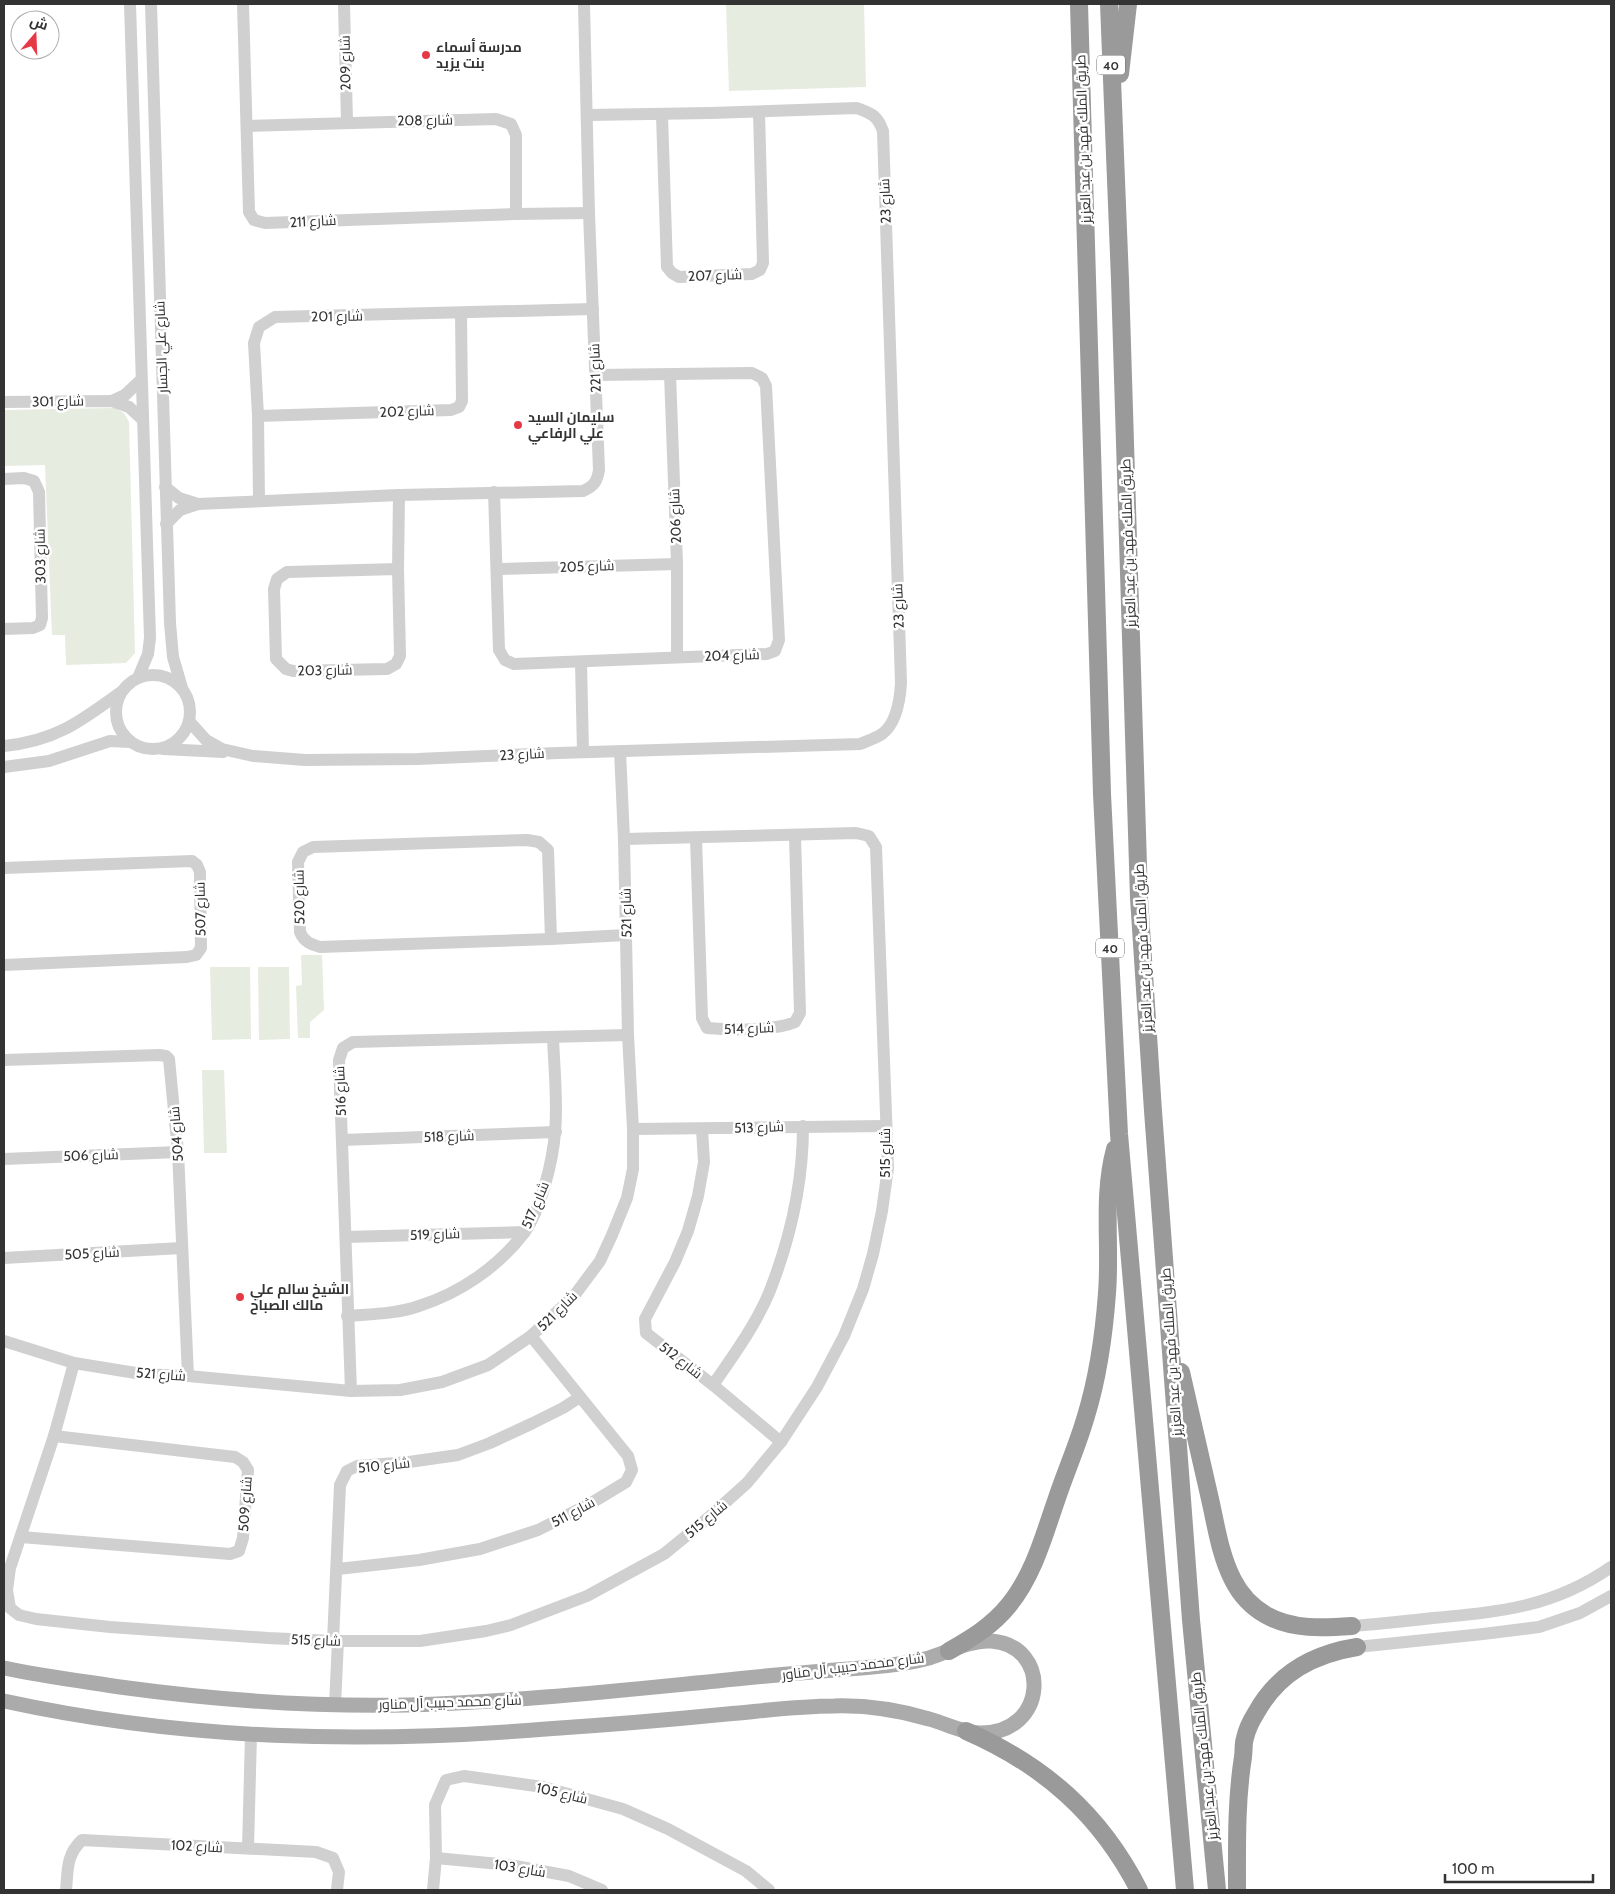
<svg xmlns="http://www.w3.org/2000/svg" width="1615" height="1894" viewBox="0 0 1615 1894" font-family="Cabin,Cairo,sans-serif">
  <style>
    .green { fill: #e6ecdf }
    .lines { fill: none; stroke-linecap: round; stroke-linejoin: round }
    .minor { stroke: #d0d0d0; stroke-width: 12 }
    .major { stroke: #ababab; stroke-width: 15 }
    .highway { stroke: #9a9a9a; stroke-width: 18 }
    .poi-dot { fill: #e63946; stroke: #fff; stroke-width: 2 }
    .labels { text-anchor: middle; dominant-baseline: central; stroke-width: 5; stroke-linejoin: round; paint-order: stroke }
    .shield { fill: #fff; stroke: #707070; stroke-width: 1 }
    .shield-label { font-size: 12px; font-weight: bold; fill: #333 }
    .poi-label { font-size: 14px; font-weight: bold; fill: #333; stroke: #fff; text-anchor: start }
    .street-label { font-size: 14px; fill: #333; stroke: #fff }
  </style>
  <rect width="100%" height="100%" fill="#fff"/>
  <!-- green -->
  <g class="green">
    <polygon points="726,4 864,4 866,87 729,91"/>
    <polygon points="115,408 124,413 129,422 135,653 126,663 66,665 65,635 52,635 45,465 4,466 4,410"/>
    <polygon points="301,955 322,955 324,1010 310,1022 310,1038 298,1038 296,986 302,985"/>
    <polygon points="210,967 250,967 251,1039 212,1040"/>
    <polygon points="258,967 289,967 290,1039 259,1040"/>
    <polygon points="202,1070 224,1070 227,1153 204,1153"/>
  </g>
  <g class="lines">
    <!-- minor -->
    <g class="minor">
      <polyline points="130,4 150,638 148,654 138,678"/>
      <polyline points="151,4 170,623 173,657 182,688"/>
      <polyline points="243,4 249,212 254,220 265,223 516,214 589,213"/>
      <polyline points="344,4 347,122"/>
      <polyline points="662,115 667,267 672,273 679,277 752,274 760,270 763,263 759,112"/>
      <polyline points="247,126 496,119 511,124 516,135 516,214"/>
      <polyline points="670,374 677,564 677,657"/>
      <polyline points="112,401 125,395 141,380"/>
      <polyline points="4,402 112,401 129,407 142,419"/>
      <polyline points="258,416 451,410 459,407 462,401 461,313"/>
      <polyline points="4,479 24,478 34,481 39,492 42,618 40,625 33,628 4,629"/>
      <polyline points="165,487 179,498 198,504"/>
      <polyline points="494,492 499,650 505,660 514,664 767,654 775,651 779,640 766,386 762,378 752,373 595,375"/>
      <polyline points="259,501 258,416 254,343 259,327 275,317 593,309"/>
      <path d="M166 524 180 510 198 504 399 495 583 491C594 486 597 482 599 470L589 213 584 4"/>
      <polyline points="398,569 400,656 396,664 387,669 293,671 286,669 276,659 274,589 277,579 287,572 398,569 399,495"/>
      <polyline points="497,569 677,564"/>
      <polyline points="581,662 583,752"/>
      <circle cx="153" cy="712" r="37"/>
      <path d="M189 721 206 740 222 749 253 756 305 760 417 759 558 753 860 744C867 741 876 738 882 734 897 723 900 700 901 683L883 131C877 115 872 114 857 108L710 113 588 115"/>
      <path d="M4 746C55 741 80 722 121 692"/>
      <polyline points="163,749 223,752"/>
      <polyline points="4,767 49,761 110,741 130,742"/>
      <path d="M696 838 702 1018 707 1028C730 1030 775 1031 795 1022L800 1013 795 836"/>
      <polyline points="4,868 192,861 197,865 200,872 201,948 196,955 187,957 4,965"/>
      <path d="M551 939 320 947C311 944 304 942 300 932L298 862 303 852 313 847 527 840 539 842 548 850 551 939 626 935"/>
      <polyline points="4,1060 159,1055 166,1056 169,1059 178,1152 188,1376"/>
      <polyline points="633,1129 885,1126"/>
      <polyline points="702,1129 704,1162 698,1196 688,1231 675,1262 645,1319 646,1333 713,1385 781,1442"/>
      <polyline points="342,1140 556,1132"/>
      <polyline points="4,1159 178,1152"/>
      <polyline points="346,1237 525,1232"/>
      <polyline points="4,1258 181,1248"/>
      <path d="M347 1316C371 1314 396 1314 419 1306 460 1293 498 1267 524 1233 541 1210 553 1160 555 1132 558 1101 554 1068 553 1037"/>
      <polyline points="4,1341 74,1363 142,1374 188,1376 351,1391 400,1390 442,1382 488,1365 531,1336 574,1296 600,1261 612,1235 627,1198 633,1169 633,1129 628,1035 624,839 620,751"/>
      <polyline points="74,1363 54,1436 10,1568 7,1590 10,1608 19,1615 36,1619 110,1627 268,1638 333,1641 420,1641 486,1631 511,1625 587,1596 664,1554 707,1519 747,1483 781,1442 817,1387 844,1336 863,1289 873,1254 882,1211 888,1168 876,847 869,836 856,833 624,839"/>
      <path d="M713 1385C733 1356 755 1326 769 1293 790 1240 803 1183 803 1126"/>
      <polyline points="351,1391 339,1060 343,1048 353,1042 628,1035"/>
      <polyline points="21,1537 230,1554 239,1551 243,1538 248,1470 243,1462 235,1457 54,1436"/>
      <polyline points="338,1569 419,1560 480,1549 538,1530 593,1502 626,1482 632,1470 628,1456 531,1336"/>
      <path d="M1352 1626C1379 1624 1406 1621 1433 1618 1500 1612 1554 1607 1611 1567"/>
      <polyline points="333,1641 340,1485 347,1471 357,1466 409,1462 458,1455 490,1443 533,1423 563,1408 580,1397"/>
      <polyline points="1357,1647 1483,1634 1539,1627 1580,1613 1611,1596"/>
      <polyline points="335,1705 338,1641"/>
      <polyline points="248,1848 251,1735"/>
      <polyline points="436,1858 510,1865 569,1876 602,1890"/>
      <path d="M66 1890C68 1870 66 1855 82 1840L316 1852 333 1858 339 1872 337 1890"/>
      <polyline points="433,1890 436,1858 435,1805 446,1780 464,1776 543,1787 623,1809 668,1829 746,1871 769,1890"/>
    </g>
    <!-- major -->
    <path class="major" d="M4 1668C42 1676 81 1681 120 1687 215 1700 311 1707 408 1705 511 1702 614 1691 717 1681 752 1677 787 1674 823 1671 858 1668 895 1667 929 1658 948 1652 970 1640 991 1641 1052 1645 1048 1734 980 1733 962 1733 945 1723 929 1719 898 1710 866 1705 834 1706 798 1706 762 1711 727 1714 667 1720 606 1725 546 1729 363 1744 183 1740 4 1701"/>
    <!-- highway -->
    <g class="highway">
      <polyline points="1079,4 1102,794 1119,1134 1185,1890"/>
      <polyline points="1109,4 1120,280 1139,898 1153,1111 1191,1620 1217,1890"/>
      <polyline points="1120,74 1128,4"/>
      <path d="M1181 1372C1191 1414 1200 1457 1210 1499 1216 1525 1220 1555 1233 1580 1240 1594 1252 1607 1266 1615 1292 1630 1324 1628 1352 1626"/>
      <path d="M949 1651C972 1638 992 1626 1009 1605 1034 1574 1044 1535 1057 1498 1066 1471 1078 1444 1086 1416 1098 1377 1104 1334 1107 1293 1111 1244 1102 1197 1115 1149"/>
      <path d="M966 1731C1044 1765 1100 1814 1139 1890"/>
      <path d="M1237 1890C1237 1846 1236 1801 1243 1757 1244 1750 1243 1744 1245 1738 1247 1729 1251 1721 1256 1713 1278 1673 1313 1654 1357 1647"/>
    </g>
  </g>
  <!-- markers -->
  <g class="poi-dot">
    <circle cx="426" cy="55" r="5"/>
    <circle cx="518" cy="425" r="5"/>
    <circle cx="240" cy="1297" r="5"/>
  </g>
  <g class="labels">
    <!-- shield labels -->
    <g class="shield">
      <rect x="1097" y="55.5" width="28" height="19" rx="4"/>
      <rect x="1096" y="938.5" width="28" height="19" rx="4"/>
    </g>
    <g class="shield-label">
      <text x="1111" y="65">40</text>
      <text x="1110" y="948">40</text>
    </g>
    <!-- poi labels -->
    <g class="poi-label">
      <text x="436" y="47">مدرسة أسماء<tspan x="436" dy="16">بنت يزيد</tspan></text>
      <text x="528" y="417">سليمان السيد<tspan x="528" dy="16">علي الرفاعي</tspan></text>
      <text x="250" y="1289">الشيخ سالم علي<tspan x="250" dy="16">مالك الصباح</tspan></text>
    </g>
    <!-- street labels -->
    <g class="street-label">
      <text transform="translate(345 63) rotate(-91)">شارع 209</text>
      <text transform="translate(425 120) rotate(-1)">شارع 208</text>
      <text transform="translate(1083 139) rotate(-92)">طريق الملك فهد بن عبد العزيز</text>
      <text transform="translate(885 201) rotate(-92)">شارع 23</text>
      <text transform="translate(313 221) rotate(-3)">شارع 211</text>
      <text transform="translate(715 275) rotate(-2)">شارع 207</text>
      <text transform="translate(337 316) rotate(-1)">شارع 201</text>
      <text transform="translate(161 347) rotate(-92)">شارع علي الجسار</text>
      <text transform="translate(595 368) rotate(-92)">شارع 221</text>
      <text transform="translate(58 401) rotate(-1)">شارع 301</text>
      <text transform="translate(407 411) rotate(-2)">شارع 202</text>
      <text transform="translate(675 516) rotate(-92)">شارع 206</text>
      <text transform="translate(1128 543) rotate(-92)">طريق الملك فهد بن عبد العزيز</text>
      <text transform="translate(40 556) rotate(-91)">شارع 303</text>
      <text transform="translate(587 566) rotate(-2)">شارع 205</text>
      <text transform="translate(898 606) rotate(-92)">شارع 23</text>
      <text transform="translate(732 655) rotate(-2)">شارع 204</text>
      <text transform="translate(325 670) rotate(-1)">شارع 203</text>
      <text transform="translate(522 754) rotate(-3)">شارع 23</text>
      <text transform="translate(299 897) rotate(-91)">شارع 520</text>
      <text transform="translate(200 909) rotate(-91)">شارع 507</text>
      <text transform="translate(626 913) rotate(-91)">شارع 521</text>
      <text transform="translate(1143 948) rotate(-93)">طريق الملك فهد بن عبد العزيز</text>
      <text transform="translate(749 1028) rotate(-2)">شارع 514</text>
      <text transform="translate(340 1091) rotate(-92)">شارع 516</text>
      <text transform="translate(759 1127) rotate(-2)">شارع 513</text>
      <text transform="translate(176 1134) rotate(-94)">شارع 504</text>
      <text transform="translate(449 1136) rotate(-2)">شارع 518</text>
      <text transform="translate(885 1153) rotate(-90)">شارع 515</text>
      <text transform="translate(91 1155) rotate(-2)">شارع 506</text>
      <text transform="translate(535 1205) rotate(-67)">شارع 517</text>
      <text transform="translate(435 1234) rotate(-2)">شارع 519</text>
      <text transform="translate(92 1253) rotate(-3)">شارع 505</text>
      <text transform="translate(557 1311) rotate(-45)">شارع 521</text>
      <text transform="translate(1171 1352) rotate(-94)">طريق الملك فهد بن عبد العزيز</text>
      <text transform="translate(681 1360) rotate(38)">شارع 512</text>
      <text transform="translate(161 1374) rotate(4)">شارع 521</text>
      <text transform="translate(384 1465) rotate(-6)">شارع 510</text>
      <text transform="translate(245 1504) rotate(-86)">شارع 509</text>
      <text transform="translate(573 1512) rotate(-28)">شارع 511</text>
      <text transform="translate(706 1519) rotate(-40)">شارع 515</text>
      <text transform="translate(316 1640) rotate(2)">شارع 515</text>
      <text transform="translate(853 1666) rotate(-7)">شارع محمد حبيب آل مناور</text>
      <text transform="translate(450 1702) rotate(-2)">شارع محمد حبيب آل مناور</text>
      <text transform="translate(1204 1756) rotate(-96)">طريق الملك فهد بن عبد العزيز</text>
      <text transform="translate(562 1793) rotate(13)">شارع 105</text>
      <text transform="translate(197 1846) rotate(3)">شارع 102</text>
      <text transform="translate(520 1868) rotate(9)">شارع 103</text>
    </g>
  </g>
  <!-- border -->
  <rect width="1615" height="1894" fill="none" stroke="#333333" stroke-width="10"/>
  <!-- north arrow -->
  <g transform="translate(35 35) rotate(19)"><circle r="24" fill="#ffffff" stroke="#adadad"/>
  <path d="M0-4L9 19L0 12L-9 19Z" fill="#e63946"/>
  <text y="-8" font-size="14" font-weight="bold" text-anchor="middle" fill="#333333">ش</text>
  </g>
  <!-- scale -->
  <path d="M1445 1874v8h148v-8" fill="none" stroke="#333333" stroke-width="2.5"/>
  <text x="1452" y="1874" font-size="15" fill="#333333" stroke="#ffffff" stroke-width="4" paint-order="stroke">100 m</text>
</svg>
